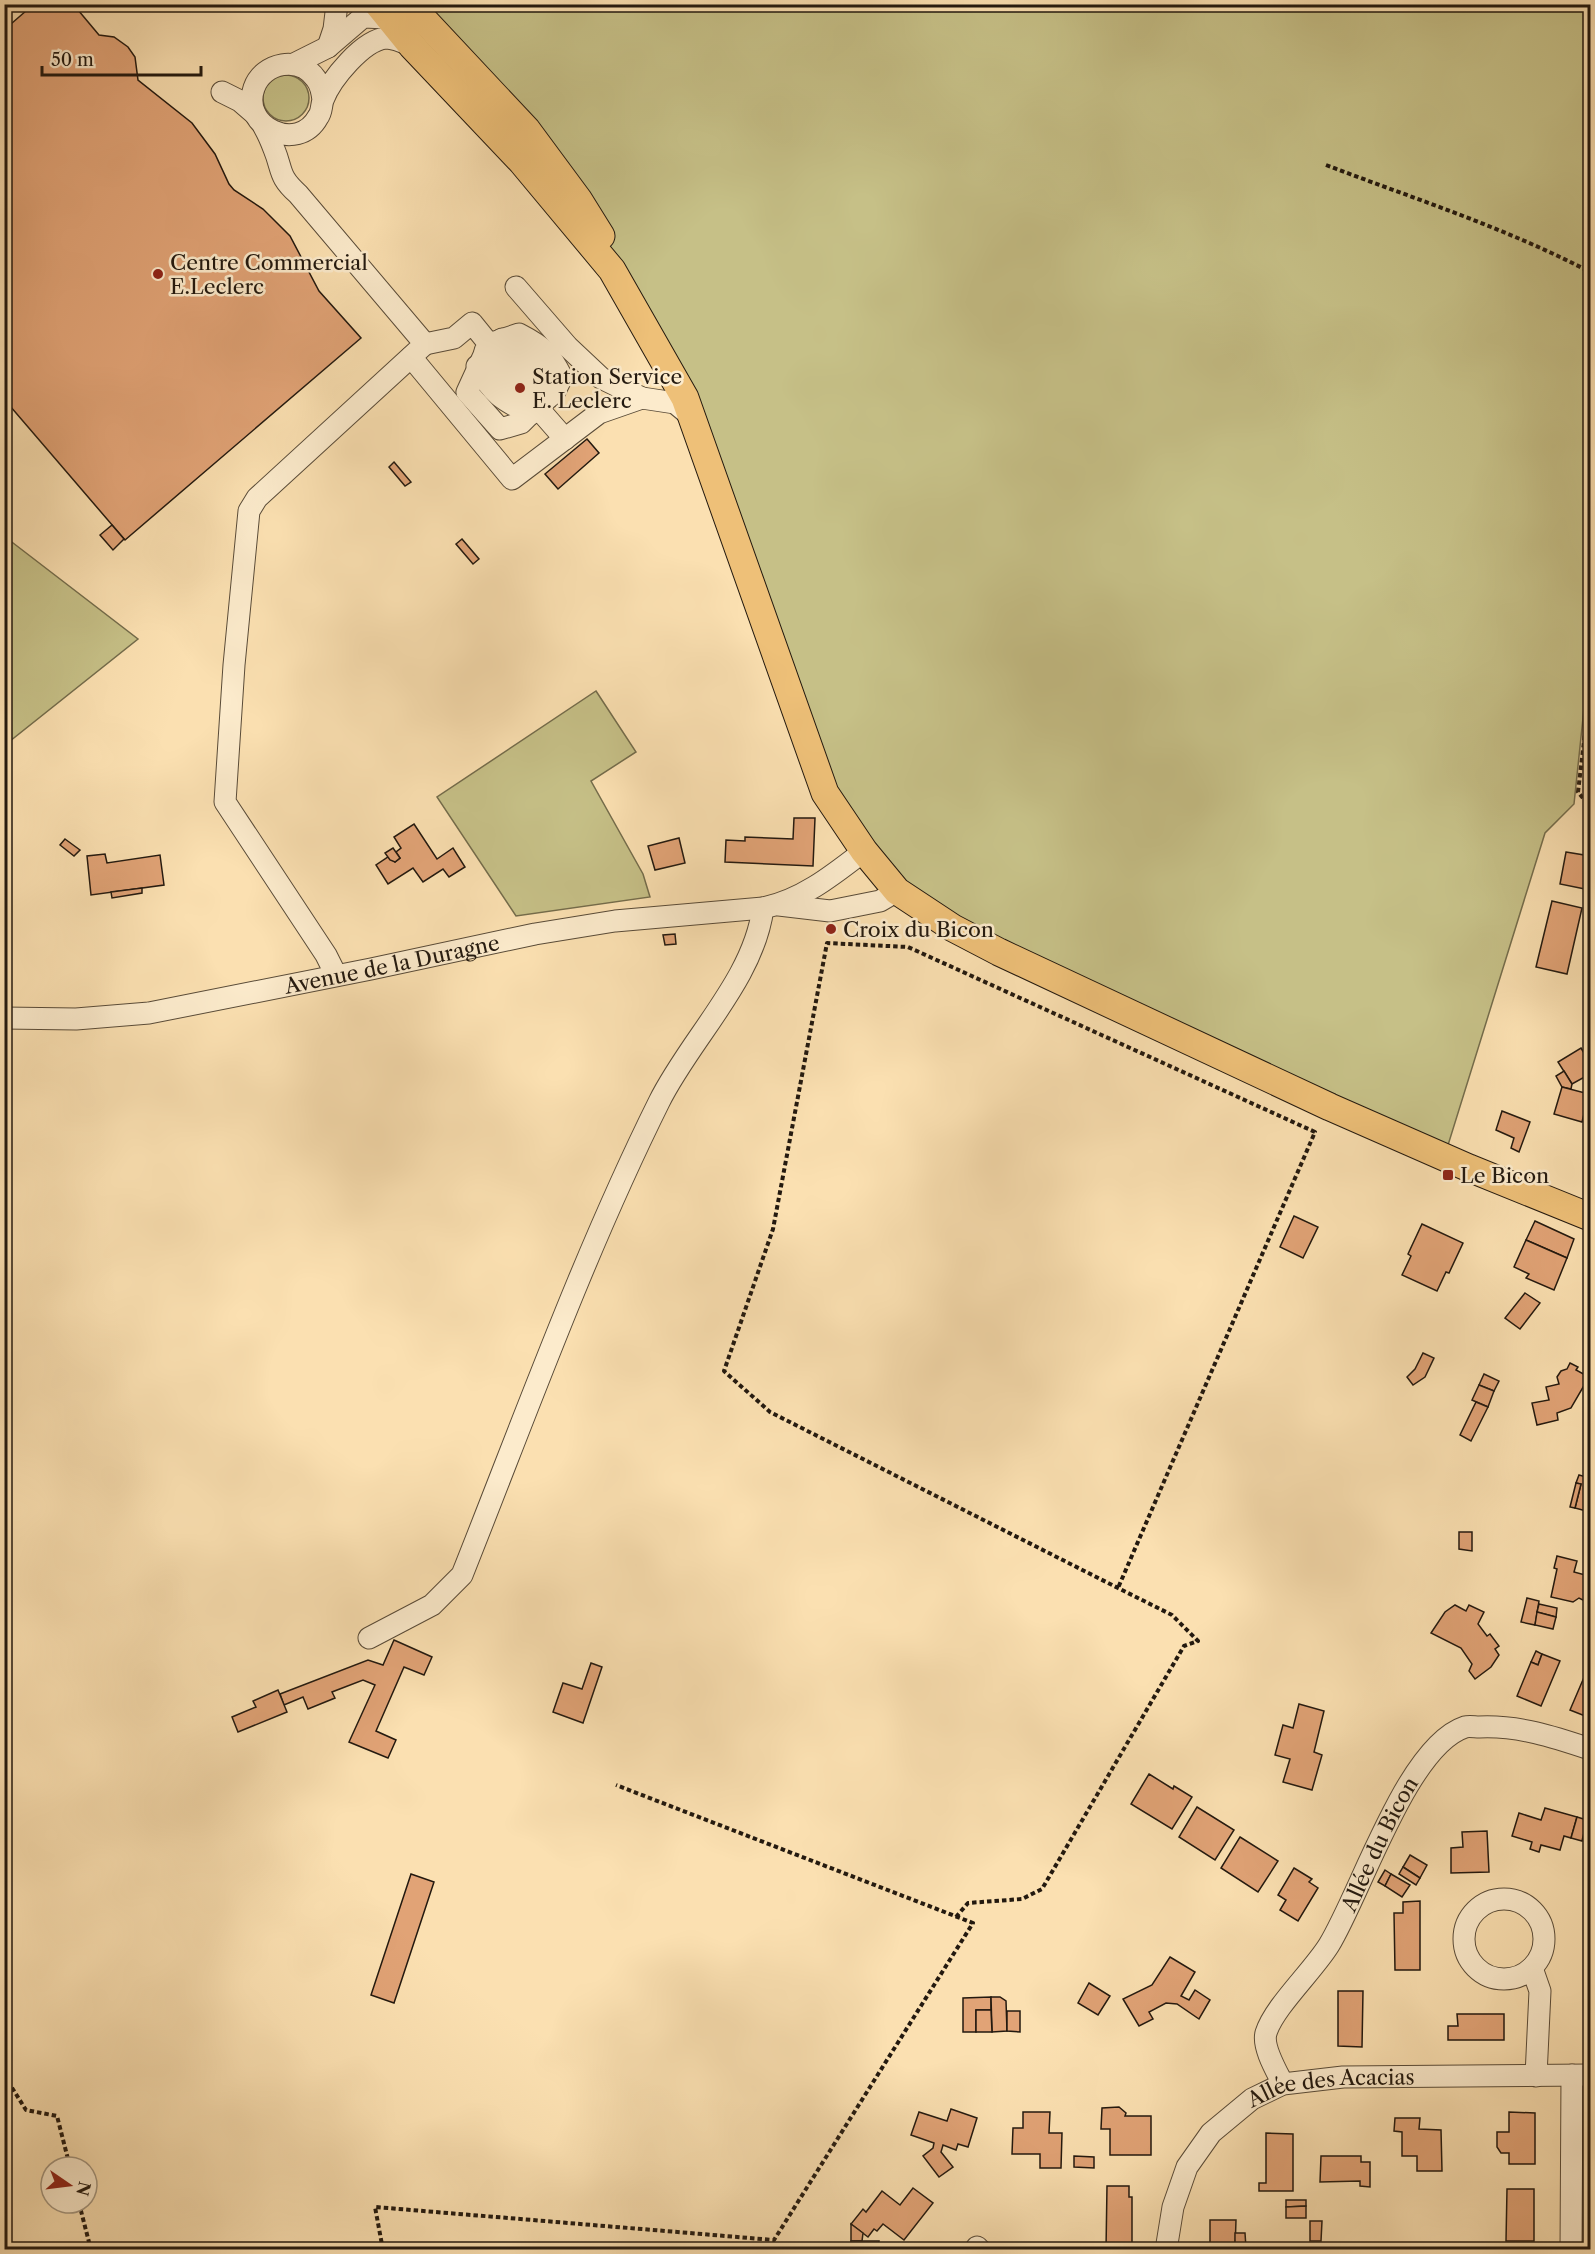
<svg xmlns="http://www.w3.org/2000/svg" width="1595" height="2254" viewBox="0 0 1595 2254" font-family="'Libre Caslon Text',serif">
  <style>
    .green { fill: #c6c087; stroke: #746c4b; stroke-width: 1.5 }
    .building { fill: #e1a376; stroke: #23190f; stroke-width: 1.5 }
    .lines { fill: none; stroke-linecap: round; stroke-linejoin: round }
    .minor-casing { stroke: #594b38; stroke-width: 23 }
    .major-casing { stroke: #23190f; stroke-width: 29 }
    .path { stroke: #23190f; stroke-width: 4; stroke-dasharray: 4.5 3; stroke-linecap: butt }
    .minor { stroke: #fcebcc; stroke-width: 21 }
    .major { stroke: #eec078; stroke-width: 27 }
    .poi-dot { fill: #8f2418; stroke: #fcebcc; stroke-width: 2 }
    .labels { text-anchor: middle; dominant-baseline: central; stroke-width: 5; stroke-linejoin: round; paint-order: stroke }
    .poi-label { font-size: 21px; fill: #23190f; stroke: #fcebcc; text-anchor: start }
    .street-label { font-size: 21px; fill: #23190f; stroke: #fcebcc }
  </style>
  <rect width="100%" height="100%" fill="#fbe0b1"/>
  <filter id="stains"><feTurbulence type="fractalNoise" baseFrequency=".00333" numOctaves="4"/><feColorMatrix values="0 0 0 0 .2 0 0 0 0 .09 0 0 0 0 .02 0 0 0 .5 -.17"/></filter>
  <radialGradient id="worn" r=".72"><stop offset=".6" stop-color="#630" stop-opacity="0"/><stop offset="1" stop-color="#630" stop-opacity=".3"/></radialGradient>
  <!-- green -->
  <g class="green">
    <polygon points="378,5 1590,5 1590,651 1574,804 1545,833 1444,1158 916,905 825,793 685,398 612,270"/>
    <circle cx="286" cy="98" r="23"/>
    <polygon points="4,536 138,639 5,745 4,745"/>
    <polygon points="596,691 636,752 591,781 643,874 650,897 516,916 437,797"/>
  </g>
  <!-- building -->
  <g class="building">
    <polygon points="34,4 73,4 99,35 114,37 128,47 135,57 138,80 192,123 215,154 229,184 234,190 263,209 290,236 319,291 361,338 125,540 4,399 4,30"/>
    <polygon points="587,439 599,453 558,489 545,474"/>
    <polygon points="394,462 411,482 405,486 389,467"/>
    <polygon points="112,525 124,539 113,550 100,535"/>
    <polygon points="462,539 479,559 473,564 456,544"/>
    <polygon points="794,818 815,818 813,866 725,862 726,840 745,841 745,837 793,839"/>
    <polygon points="414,824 437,859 453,848 465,867 449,877 443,869 423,882 413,868 388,884 376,865 388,857 395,862 400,858 396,852 401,848 394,837"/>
    <polygon points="679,838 685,863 655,870 648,846"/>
    <polygon points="65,839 80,850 74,856 60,845"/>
    <polygon points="393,848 400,858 395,862 390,860 385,853"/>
    <polygon points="1566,852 1590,856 1590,890 1560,884"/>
    <polygon points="105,854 107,863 160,855 164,885 91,895 87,856"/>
    <polygon points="142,888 142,893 112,898 111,892"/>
    <polygon points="1552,901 1582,908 1567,974 1536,967"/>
    <polygon points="675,934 676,944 665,945 663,935"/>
    <polygon points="1581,1048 1590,1063 1590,1074 1572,1084 1558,1062"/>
    <polygon points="1564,1071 1572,1084 1571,1089 1562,1087 1556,1076"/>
    <polygon points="1562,1087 1589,1094 1582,1122 1554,1114"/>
    <polygon points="1502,1111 1530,1122 1519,1152 1511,1148 1514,1138 1496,1130"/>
    <polygon points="1294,1216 1318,1227 1303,1258 1280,1247"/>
    <polygon points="1535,1221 1574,1239 1567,1258 1526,1240"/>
    <polygon points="1422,1224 1463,1243 1449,1273 1446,1272 1437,1291 1402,1275 1411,1256 1408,1254"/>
    <polygon points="1526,1240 1567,1258 1554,1290 1526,1278 1529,1274 1514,1267"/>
    <polygon points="1525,1293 1540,1303 1520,1329 1505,1318"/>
    <polygon points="1423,1353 1434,1358 1425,1377 1413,1385 1407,1377 1415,1369"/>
    <polygon points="1570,1363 1578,1367 1576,1370 1589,1377 1571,1408 1557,1413 1558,1420 1537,1425 1532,1403 1549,1400 1546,1387 1559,1384 1557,1377 1561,1371 1567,1369"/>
    <polygon points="1484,1374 1499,1381 1494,1391 1479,1385"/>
    <polygon points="1479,1385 1494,1391 1488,1407 1472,1400"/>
    <polygon points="1476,1402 1488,1407 1471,1441 1460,1435"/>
    <polygon points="1579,1475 1590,1478 1590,1512 1575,1508 1581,1484 1576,1483"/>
    <polygon points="1576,1483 1581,1484 1575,1508 1570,1507"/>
    <polygon points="1459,1532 1472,1532 1472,1551 1459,1549"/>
    <polygon points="1557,1556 1577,1561 1574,1572 1589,1576 1590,1606 1586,1605 1587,1602 1579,1598 1573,1602 1551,1597 1557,1569 1554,1568"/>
    <polygon points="1527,1598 1539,1601 1535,1625 1521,1622"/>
    <polygon points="1539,1604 1557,1608 1556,1617 1537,1612"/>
    <polygon points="1455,1605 1466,1611 1469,1605 1484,1612 1478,1624 1487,1636 1490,1634 1499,1646 1495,1649 1499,1655 1491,1667 1475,1679 1469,1671 1472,1664 1461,1648 1431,1633 1445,1612"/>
    <polygon points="1537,1612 1556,1617 1553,1629 1535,1625"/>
    <polygon points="394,1640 432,1657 424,1675 404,1667 376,1731 396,1740 388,1758 349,1742 375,1685 363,1680 332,1692 335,1698 308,1709 303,1697 284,1705 280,1694 368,1660 383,1665"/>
    <polygon points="1536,1651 1542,1654 1538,1665 1531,1662"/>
    <polygon points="1542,1654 1560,1661 1541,1706 1517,1696 1531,1662 1538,1665"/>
    <polygon points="591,1663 602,1667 583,1723 553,1712 563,1683 582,1689"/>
    <polygon points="1588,1668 1590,1669 1590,1718 1570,1710"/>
    <polygon points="278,1690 287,1712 238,1732 232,1717 256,1707 253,1701"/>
    <polygon points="1299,1704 1324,1711 1314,1752 1322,1755 1312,1790 1283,1782 1290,1759 1275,1755 1283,1725 1293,1728"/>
    <polygon points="1149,1774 1173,1789 1174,1786 1192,1797 1172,1829 1131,1804"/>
    <polygon points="1197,1807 1234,1830 1215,1860 1179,1837"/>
    <polygon points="1545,1808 1577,1817 1571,1838 1564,1836 1560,1850 1541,1845 1539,1852 1530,1849 1532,1842 1512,1836 1519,1813 1541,1820"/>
    <polygon points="1577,1817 1587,1820 1582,1841 1571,1838"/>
    <polygon points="1487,1831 1489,1872 1451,1873 1451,1848 1463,1847 1462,1832"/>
    <polygon points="1240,1837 1278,1861 1258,1892 1221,1868"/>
    <polygon points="1410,1855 1427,1865 1420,1878 1403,1867"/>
    <polygon points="1403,1867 1420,1878 1416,1885 1399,1874"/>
    <polygon points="1294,1868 1312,1879 1309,1882 1318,1888 1298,1921 1280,1910 1286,1900 1278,1895"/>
    <polygon points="1385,1870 1391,1874 1385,1886 1378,1882"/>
    <polygon points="411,1874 434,1882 394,2003 371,1995"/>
    <polygon points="1391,1874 1410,1885 1402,1897 1385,1886"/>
    <polygon points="1420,1901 1420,1970 1395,1970 1394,1913 1403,1913 1403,1902"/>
    <polygon points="1170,1957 1195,1972 1181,1996 1189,2000 1195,1990 1210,2000 1199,2019 1177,2004 1166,2003 1149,2012 1153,2019 1139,2026 1123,1999 1152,1985"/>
    <polygon points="1089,1983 1110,1996 1098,2015 1078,2003"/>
    <polygon points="1338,1991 1363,1991 1362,2047 1338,2046"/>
    <polygon points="991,1997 991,2010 976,2010 976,2032 963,2032 963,1998"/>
    <polygon points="991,1997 1000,1997 1006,2001 1007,2031 992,2032"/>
    <polygon points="976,2010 991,2010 992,2032 976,2032"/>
    <polygon points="1007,2011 1020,2011 1020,2032 1007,2031"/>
    <polygon points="1457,2014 1504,2014 1504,2040 1448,2040 1448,2026 1458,2026"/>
    <polygon points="1119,2107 1126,2113 1125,2116 1151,2116 1151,2155 1110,2155 1110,2129 1101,2129 1102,2108"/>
    <polygon points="951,2109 977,2118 968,2147 958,2144 956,2150 943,2145 941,2152 953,2167 939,2177 923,2156 933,2148 934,2143 911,2135 919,2112 947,2121"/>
    <polygon points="1023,2112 1050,2112 1049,2133 1062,2133 1061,2168 1040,2168 1040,2154 1012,2154 1013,2128 1023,2128"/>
    <polygon points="1509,2112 1535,2113 1535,2164 1509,2164 1509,2153 1501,2153 1497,2147 1497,2132 1509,2132"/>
    <polygon points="1395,2118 1420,2118 1419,2129 1441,2130 1442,2171 1417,2171 1417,2156 1402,2156 1402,2132 1394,2131"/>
    <polygon points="1266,2133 1293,2134 1293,2191 1259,2191 1259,2183 1266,2183"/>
    <polygon points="1074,2156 1094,2157 1094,2168 1074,2167"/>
    <polygon points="1321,2156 1361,2156 1361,2162 1370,2162 1370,2187 1360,2186 1360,2181 1320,2182"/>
    <polygon points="1107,2186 1129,2186 1129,2197 1132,2197 1132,2250 1106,2250"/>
    <polygon points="913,2188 933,2203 904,2240 883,2224 877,2231 874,2229 868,2237 851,2224 863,2209 866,2212 882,2191 900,2205"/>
    <polygon points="1507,2189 1534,2189 1534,2241 1506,2241"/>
    <polygon points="1286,2200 1306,2200 1306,2206 1286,2207"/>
    <polygon points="1306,2206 1306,2218 1286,2218 1286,2207"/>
    <polygon points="1210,2220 1236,2220 1235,2250 1210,2250"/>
    <polygon points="1310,2221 1322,2221 1321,2241 1310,2241"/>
    <polygon points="851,2224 863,2233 862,2241 851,2241"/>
    <polygon points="1235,2233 1245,2233 1246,2248 1235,2248"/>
    <polygon points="851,2241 879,2241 878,2250 850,2250"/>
  </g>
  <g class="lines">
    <!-- minor casing -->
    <g class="minor-casing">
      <g id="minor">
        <polyline points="328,47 334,29 337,4"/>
        <polyline points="294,64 328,47 363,17 388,18"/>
        <polyline points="222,92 240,101 255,114"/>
        <path d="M323 100C322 92 321 85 316 79 300 55 263 62 254 88 240 127 298 154 318 117 322 112 321 106 323 100 331 79 363 40 386 38 394 38 405 43 412 46"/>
        <path d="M264 127C268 134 271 141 274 149 283 171 278 176 298 194L425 344 257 498 249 511 234 665 225 802 326 955 336 975"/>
        <polyline points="516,287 568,347 601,378 642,398"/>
        <polyline points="502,339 530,380 537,407"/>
        <path d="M425 344 454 338 472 323 489 344 519 334C544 347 549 352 562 377L554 393 537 407 565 439"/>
        <polyline points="489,344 467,392 500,429 521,423 537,407"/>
        <polyline points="525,345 540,367 550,396"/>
        <polyline points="485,351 516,390 537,407"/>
        <polyline points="411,357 512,479 599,413 642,398 675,403 692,417"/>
        <path d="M477 366C491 393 503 401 531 414"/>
        <polyline points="779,905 830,911 880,901 897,891"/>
        <path id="s1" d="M4 1018 76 1019 149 1013 371 969 535 934 615 921 763 908C802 900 833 875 864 851"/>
        <path d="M369 1638 432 1605 462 1575C525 1417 583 1255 659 1102 690 1039 754 979 763 908"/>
        <circle cx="1504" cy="1939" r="40"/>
        <polyline points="1532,1968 1540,1991 1536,2076"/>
        <path id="s2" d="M1283 2084C1277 2072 1262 2047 1266 2033 1274 2007 1313 1971 1329 1945 1361 1893 1407 1746 1465 1727 1469 1726 1475 1727 1479 1727 1518 1725 1554 1737 1590 1749"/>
        <polyline points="975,2250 977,2247 980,2250"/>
        <path id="s3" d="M1166 2250 1173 2207 1187 2167 1211 2133 1252 2099 1283 2084 1343 2077 1590 2075"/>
        <polyline points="1571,2250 1572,2075"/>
      </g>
    </g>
    <!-- major casing -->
    <g class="major-casing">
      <g id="major">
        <polyline points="378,4 412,46 522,162 612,270 685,398 825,793 864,851 897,891 953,928 999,952 1330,1107 1469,1168 1590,1217"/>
        <polyline points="409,4 527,130 578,199 601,236"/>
      </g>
    </g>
    <!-- path -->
    <g class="path">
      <path d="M1326 165C1415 199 1506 228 1590 272"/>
      <polyline points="1590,691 1578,792 1590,807"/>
      <polyline points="956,1917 968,1903 1022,1899 1042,1889 1184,1646 1198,1641 1172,1615 1118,1588 770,1412 724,1371 773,1229 827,943 908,947 1315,1132 1118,1588"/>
      <polyline points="4,2075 26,2110 57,2116 70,2167"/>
      <polyline points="79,2203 91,2250"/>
      <polyline points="383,2250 375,2207 774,2240 973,1923 616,1785"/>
    </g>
    <!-- minor -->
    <use href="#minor" class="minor"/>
    <!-- major -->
    <use href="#major" class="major"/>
  </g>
  <!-- markers -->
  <g class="poi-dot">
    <circle cx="158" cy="274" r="6"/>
    <circle cx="520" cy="388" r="6"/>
    <circle cx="831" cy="929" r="6"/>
    <rect x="1442" y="1169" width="12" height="12" rx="3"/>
  </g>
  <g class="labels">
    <!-- poi labels -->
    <g class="poi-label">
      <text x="170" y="262">Centre Commercial<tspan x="170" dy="24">E.Leclerc</tspan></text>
      <text x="532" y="376">Station Service<tspan x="532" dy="24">E. Leclerc</tspan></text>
      <text x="843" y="929">Croix du Bicon</text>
      <text x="1460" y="1175">Le Bicon</text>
    </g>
    <!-- street labels -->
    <g class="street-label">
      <text stroke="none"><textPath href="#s1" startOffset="393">Avenue de la Duragne</textPath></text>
      <text stroke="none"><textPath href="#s2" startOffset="276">Allée du Bicon</textPath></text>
      <text stroke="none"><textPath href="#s3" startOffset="262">Allée des Acacias</textPath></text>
    </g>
  </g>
  <!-- margin -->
  <rect width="1595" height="2254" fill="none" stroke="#fbe0b1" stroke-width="24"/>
  <rect x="6" y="6" width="1583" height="2242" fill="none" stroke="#23190f" stroke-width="3"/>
  <rect x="12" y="12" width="1571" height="2230" fill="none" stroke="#23190f" stroke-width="1.5"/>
  <!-- north arrow -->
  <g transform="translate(69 2185) rotate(104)"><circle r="28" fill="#fcebcc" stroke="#a59780" stroke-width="1.5"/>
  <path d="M0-4.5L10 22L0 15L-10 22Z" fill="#8f2418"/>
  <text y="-9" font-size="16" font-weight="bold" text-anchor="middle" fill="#23190f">N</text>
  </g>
  <!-- scale -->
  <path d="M42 66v9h159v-9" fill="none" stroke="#23190f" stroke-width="3"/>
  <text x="51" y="66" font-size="18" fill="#23190f" stroke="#fcebcc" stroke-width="4.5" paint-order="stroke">50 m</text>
  <rect width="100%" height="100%" filter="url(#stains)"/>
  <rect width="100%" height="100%" fill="url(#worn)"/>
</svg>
